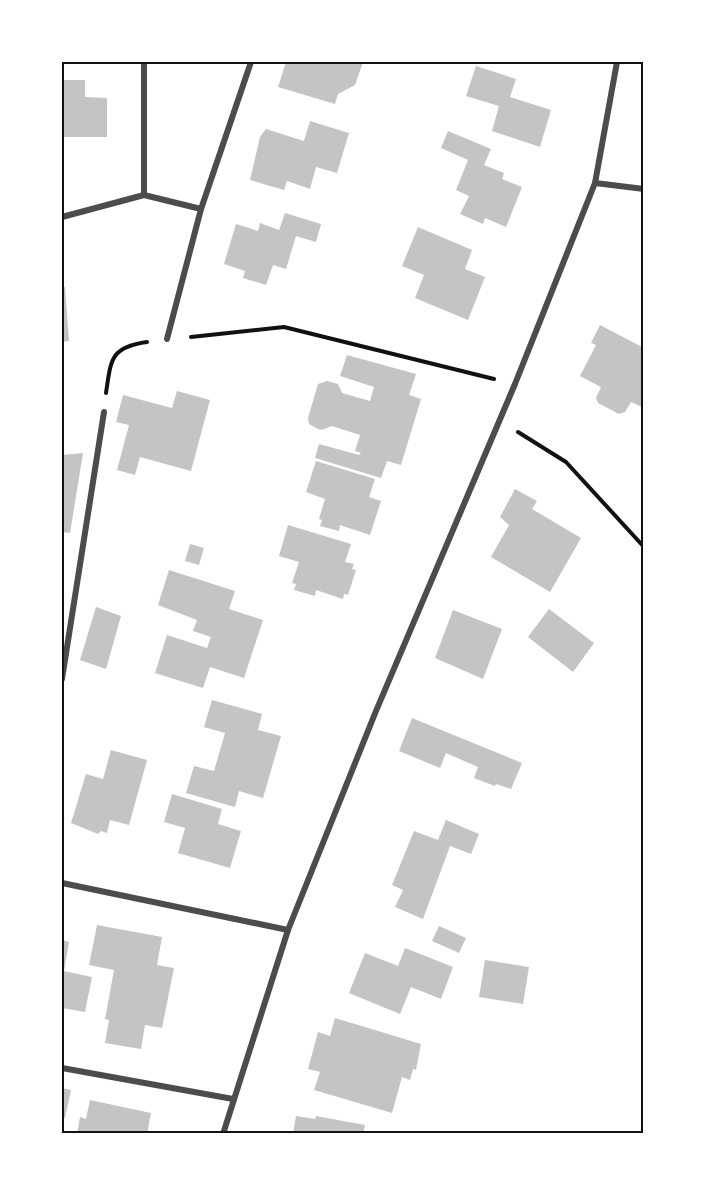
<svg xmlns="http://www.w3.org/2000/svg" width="705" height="1195" viewBox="0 0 705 1195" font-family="'Public Sans',sans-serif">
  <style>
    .building { fill: #c4c4c4 }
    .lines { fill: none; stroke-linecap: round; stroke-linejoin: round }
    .path { stroke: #111; stroke-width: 4 }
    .minor { stroke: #4c4c4c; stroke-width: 6 }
    .neatline { fill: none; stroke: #111; stroke-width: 2 }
  </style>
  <rect width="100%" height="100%" fill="#fff"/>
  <!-- building -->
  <g class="building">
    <polygon points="286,62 363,62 355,85 338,94 335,104 278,87"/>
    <polygon points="476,66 516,79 510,97 551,110 540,147 492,131 499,106 466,96"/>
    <polygon points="62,80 85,80 85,97 107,98 107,137 62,137"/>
    <polygon points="310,121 349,133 337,173 316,167 310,189 287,181 284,190 250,180 260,137 266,129 304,141"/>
    <polygon points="448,131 491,149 484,165 504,173 502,179 522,187 506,227 485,218 483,224 460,214 469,196 456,190 468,160 441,148"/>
    <polygon points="285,213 321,224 316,242 296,236 286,269 273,265 266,285 243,278 245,271 224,264 236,224 258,231 260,223 279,230"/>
    <polygon points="418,227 472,250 465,269 485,277 468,320 415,298 424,275 402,266"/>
    <polygon points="62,287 65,287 69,341 62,342"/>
    <polygon points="600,325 644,348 644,408 631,402 625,412 619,414 598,403 596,398 601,387 580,376 596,345 591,343"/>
    <polygon points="347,355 416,374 409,395 421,399 401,465 387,461 381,478 315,458 319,444 359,455 361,453 355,451 360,435 332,426 322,430 318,429 309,424 308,418 318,384 327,381 338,384 342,393 370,401 374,387 340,376"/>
    <polygon points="177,391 210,400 191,471 140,457 135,475 117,470 129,425 116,422 123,395 172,408"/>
    <polygon points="83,453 70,533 62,532 62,455"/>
    <polygon points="316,461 375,479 369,497 381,501 370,535 340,525 339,531 320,526 322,520 319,519 325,499 306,492"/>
    <polygon points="515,489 537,501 532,509 581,538 550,592 491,557 509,525 500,517"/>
    <polygon points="288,525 351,544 345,562 354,564 352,569 356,570 348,595 344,594 343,599 316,590 315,596 294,590 296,584 292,583 299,562 279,556"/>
    <polygon points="190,544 204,548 199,565 185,561"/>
    <polygon points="169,570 235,591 229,609 263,620 244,678 210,667 203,688 155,673 167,635 207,648 211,637 193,631 197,620 158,605"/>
    <polygon points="96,607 121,616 106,669 80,660"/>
    <polygon points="549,609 594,643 573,672 528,637"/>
    <polygon points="453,610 502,629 483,679 435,658"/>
    <polygon points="212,700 262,714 258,730 281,736 263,798 239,791 235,807 186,793 194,766 214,771 225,733 204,727"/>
    <polygon points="412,718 522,763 511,789 496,784 495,786 474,778 478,767 446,753 440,768 399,751"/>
    <polygon points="111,750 147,760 129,825 110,820 107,833 101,831 98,834 71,823 86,774 103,779"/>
    <polygon points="172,794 222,809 218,824 241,831 230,868 178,853 185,828 164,822"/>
    <polygon points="446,820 479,834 471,854 450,846 423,919 395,907 403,890 392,885 414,831 438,840"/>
    <polygon points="97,925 162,937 157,965 174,968 162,1028 145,1025 141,1049 105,1043 109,1020 105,1019 114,970 89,965"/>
    <polygon points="439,926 466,938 459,953 432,941"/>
    <polygon points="62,940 69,942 64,971 92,977 85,1012 62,1008"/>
    <polygon points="405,948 453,967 441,999 411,987 400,1014 349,993 365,953 398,966"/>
    <polygon points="485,960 529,967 523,1004 479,997"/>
    <polygon points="335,1018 421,1044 416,1070 413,1069 410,1080 402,1077 392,1113 314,1090 320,1072 308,1069 318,1032 330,1036"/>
    <polygon points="62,1088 71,1090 65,1118 62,1118"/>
    <polygon points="90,1100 151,1113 147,1134 77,1134 80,1117 86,1119"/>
    <polygon points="296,1116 315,1119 316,1116 365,1125 363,1134 293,1134"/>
  </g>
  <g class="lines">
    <!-- path -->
    <g class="path">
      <polyline points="191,337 284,327 494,379"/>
      <path d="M106 393C111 360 110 347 147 342"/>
      <polyline points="518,432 566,462 644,547"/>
    </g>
    <!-- minor -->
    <g class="minor">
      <polyline points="144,62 144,195 201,209 167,339"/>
      <polyline points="595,183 644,189"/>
      <polyline points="201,209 251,62"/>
      <polyline points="62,217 144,195"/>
      <polyline points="62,679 104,412"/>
      <polyline points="62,883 288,930"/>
      <polyline points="62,1068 233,1099"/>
      <polyline points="223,1134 288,930 376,711 515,384 595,183 617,62"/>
    </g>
  </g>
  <!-- border -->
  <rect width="705" height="1195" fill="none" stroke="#ffffff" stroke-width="126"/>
  <rect x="63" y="63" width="579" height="1069" class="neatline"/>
</svg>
